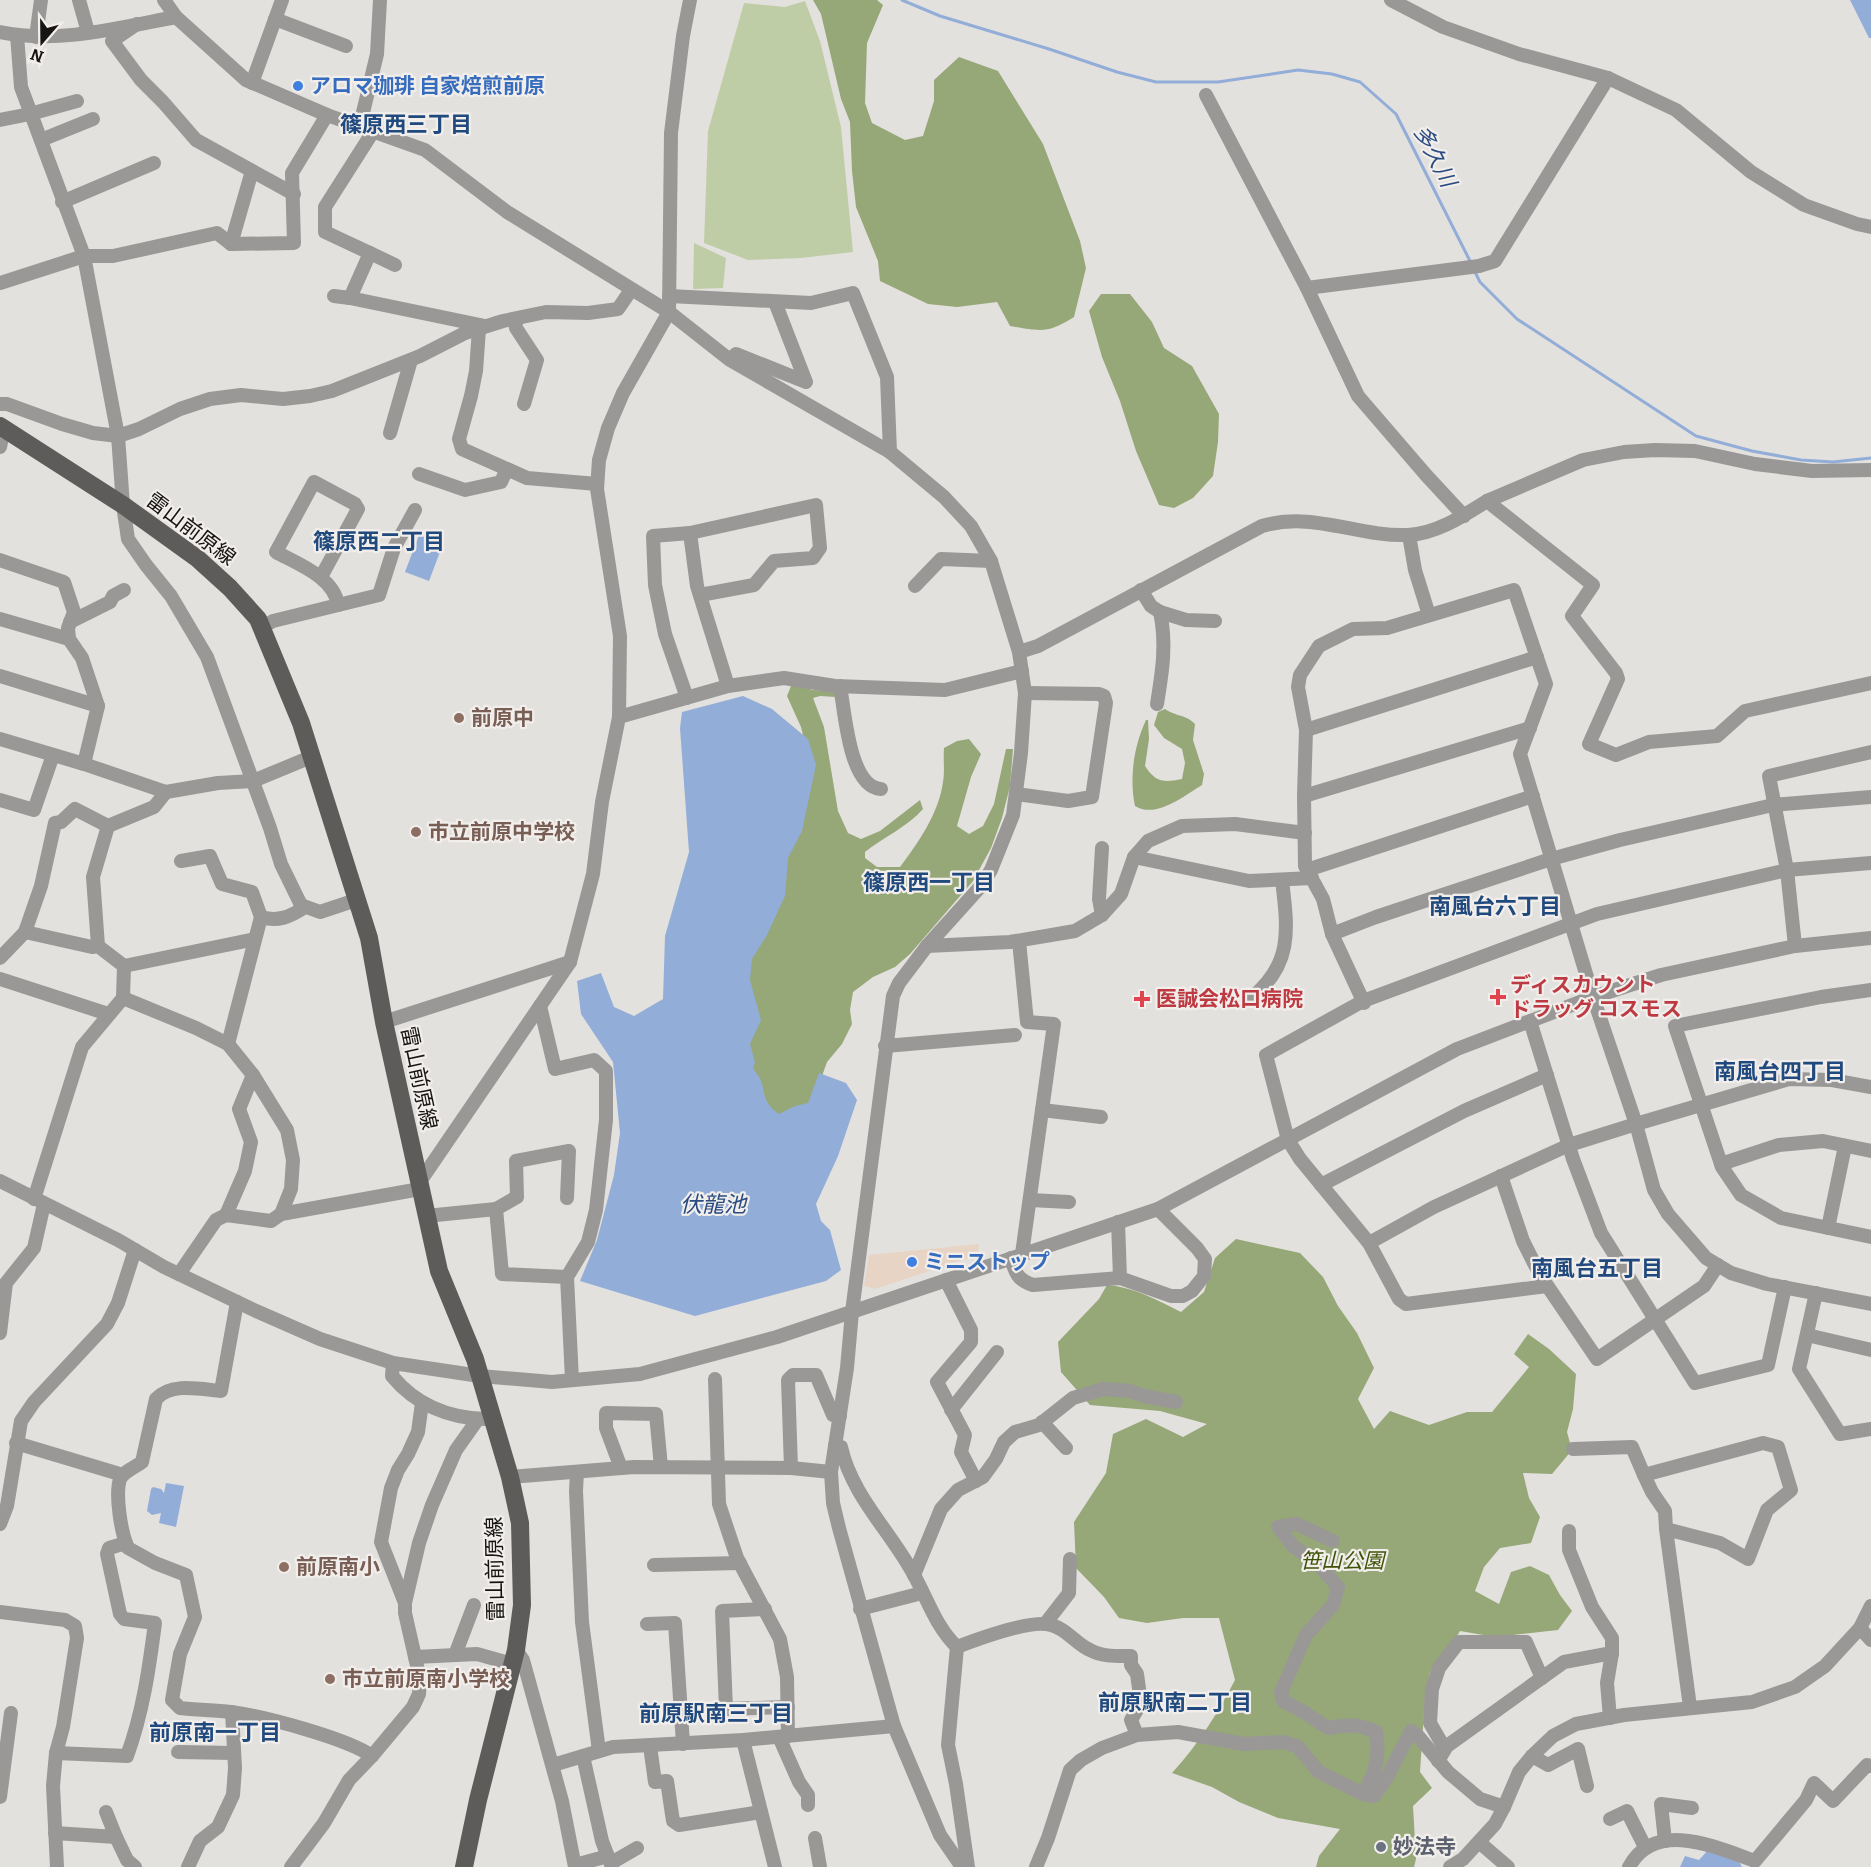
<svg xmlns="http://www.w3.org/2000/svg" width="1871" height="1867" viewBox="0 0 1871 1867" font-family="Bitter,'Noto Sans JP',serif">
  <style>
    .commercial { fill: #e8d4c5 }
    .green { fill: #bfcda7 }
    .forest { fill: #96a778 }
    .water { fill: #92add7 }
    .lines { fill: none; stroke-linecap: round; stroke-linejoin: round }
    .stream { stroke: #92add7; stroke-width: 3 }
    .minor { stroke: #999897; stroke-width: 14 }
    .major { stroke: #5e5c5a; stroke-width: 18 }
    .shop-dot { fill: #3f7fe0; stroke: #f1eeeb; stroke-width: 2 }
    .education-dot { fill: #8d6e63; stroke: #f1eeeb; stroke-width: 2 }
    .health-dot { fill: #e0444e; stroke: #f1eeeb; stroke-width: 2 }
    .worship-dot { fill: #6b7280; stroke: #f1eeeb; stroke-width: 2 }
    .labels { text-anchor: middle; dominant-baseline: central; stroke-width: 4.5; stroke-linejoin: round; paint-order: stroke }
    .shop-label { font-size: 21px; font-weight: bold; fill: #366cbe; stroke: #f1eeeb; text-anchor: start }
    .street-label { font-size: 21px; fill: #161514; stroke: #f1eeeb }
    .education-label { font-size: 21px; font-weight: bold; fill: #785e54; stroke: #f1eeeb; text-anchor: start }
    .health-label { font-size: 21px; font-weight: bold; fill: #be3a42; stroke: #f1eeeb; text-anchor: start }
    .park-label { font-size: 21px; font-style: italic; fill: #3f5307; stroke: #f1eeeb }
    .worship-label { font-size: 21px; font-weight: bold; fill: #5b616d; stroke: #f1eeeb; text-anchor: start }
    .neighbourhood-label { font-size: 22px; font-weight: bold; fill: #20497d; stroke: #f1eeeb }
    .water-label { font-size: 22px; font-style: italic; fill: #294b81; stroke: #f1eeeb }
  </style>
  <rect width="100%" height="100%" fill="#e3e1de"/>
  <!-- commercial -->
  <polygon class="commercial" points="979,1244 978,1255 875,1289 864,1286 869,1255"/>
  <!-- green -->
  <g class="green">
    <polygon points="805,1 820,41 841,127 853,252 801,258 748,260 704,243 708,131 744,3 785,7"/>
    <polygon points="694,243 726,258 723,288 693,289"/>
  </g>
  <!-- forest -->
  <g class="forest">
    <path d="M813 0H877L883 5 867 43 865 103 872 123 905 140 923 136 934 101V80L959 57 998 71 1043 144 1080 241 1086 268 1074 317C1048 334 1040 331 1010 326L997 302 957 307 928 304 880 281 878 261 856 207 852 171 850 122 841 99 821 14Z"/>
    <polygon points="1101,294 1130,294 1152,322 1164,348 1192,366 1219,414 1218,442 1213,476 1193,498 1174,508 1159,505 1136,451 1120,401 1102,357 1089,311"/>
    <path d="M799 685 812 690 835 691 836 697 820 696 813 698 824 727 838 811 848 833 861 839 880 831 920 800 923 809C907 827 884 837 865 852V858L877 867H900C918 843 939 813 943 782 945 771 943 759 944 748L957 741 969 739 981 754 971 777 957 826 969 834 983 826 994 804 1006 749H1013L1010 786 1002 818 991 848 973 881 910 954 895 967 873 977 853 992 850 1010 852 1024 842 1044 827 1062 812 1104 779 1117 765 1109 747 1064 745 961 809 759 801 727 787 696 791 686Z"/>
    <path d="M1165 709C1177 717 1185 714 1195 724L1193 740 1204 774 1202 785C1184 796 1156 819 1135 806 1129 777 1134 746 1146 720H1148L1149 739 1145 766C1155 782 1164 783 1182 779L1185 763 1182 749 1164 738 1154 725 1158 712Z"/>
    <path d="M1236 1239 1300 1253 1323 1277 1338 1306 1357 1333 1374 1368 1358 1399 1374 1429 1390 1411 1429 1425 1467 1412H1492L1529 1367 1514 1354 1528 1334 1549 1349 1576 1374 1573 1409 1567 1432 1572 1450 1552 1474 1523 1473 1529 1498 1540 1517 1531 1543 1500 1548 1484 1567 1475 1591 1499 1604 1511 1572 1530 1566 1549 1575 1560 1595 1572 1611 1558 1630 1495 1637 1460 1631 1443 1659 1430 1672 1425 1697 1420 1772 1432 1788 1413 1806 1416 1859 1414 1867H1316L1319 1856 1340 1829 1278 1818 1239 1802 1212 1787 1172 1773C1197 1746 1218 1713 1235 1680L1219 1618H1183L1147 1623 1119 1618 1104 1597 1076 1568 1074 1522 1106 1473 1113 1434 1146 1419 1183 1437 1207 1424 1160 1411 1090 1405 1061 1372 1058 1342 1099 1299 1107 1285C1134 1287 1157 1300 1181 1312L1204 1292 1215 1258Z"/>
  </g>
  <!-- water -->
  <g class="water">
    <polygon points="1850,0 1871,0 1871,38 1869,38"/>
    <polygon points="419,535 443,544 429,581 405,572"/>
    <path d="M743 696 772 709 808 739 816 765 802 831 788 858 785 896 767 935 752 959 750 980 761 1020 750 1044 755 1062 753 1068C755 1072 760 1077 761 1081 766 1097 763 1102 779 1114L795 1106 808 1103 819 1073 846 1083 857 1100 838 1156 816 1204 821 1221 830 1230 841 1270 826 1281 695 1316 580 1281 597 1240 614 1175 620 1133 613 1062 581 1014 577 981 601 973 614 1007 634 1016 663 999 665 936 689 852 680 728 682 712Z"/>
    <polygon points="166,1483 184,1486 176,1527 159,1523 161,1513 152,1515 147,1511 151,1489 153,1487 161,1489 164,1493"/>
    <polygon points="1709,1849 1739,1861 1742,1867 1680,1867 1685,1856 1699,1860"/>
  </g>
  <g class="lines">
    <!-- stream -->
    <g class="stream">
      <polyline points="902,0 940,16 1049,49 1117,72 1156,82 1218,82 1298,70 1332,74 1360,82 1396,114 1471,263"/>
      <polyline points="1475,272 1480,282 1517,319 1696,436 1752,451 1801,460 1833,462 1871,458"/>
    </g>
    <!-- minor -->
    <g class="minor">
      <polyline points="79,0 88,32"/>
      <polyline points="164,0 176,17 246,80 327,115 425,150 507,212 669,312 730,360 890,452 944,497 971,526 991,561 1019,652 1025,693 1021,753 1013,815 991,870 981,886 927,946 899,983 893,996 852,1312 847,1368 831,1472 833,1503 839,1528 894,1726 940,1835 962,1867"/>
      <polyline points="1391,0 1443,27 1519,54 1608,78 1676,110 1751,172 1804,205 1857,224 1871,227"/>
      <polyline points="275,19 346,46"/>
      <polyline points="137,24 112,41 141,80 163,102 196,140 294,194"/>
      <path d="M0 32C58 44 118 28 176 17"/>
      <polyline points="17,35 21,87 84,256 118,436 123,505 128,539 146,565 171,596 207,657 270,828 281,864 301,905 320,912 356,900"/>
      <polyline points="36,37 41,0"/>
      <polyline points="252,83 282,0"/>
      <polyline points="1206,95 1307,288 1358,396 1426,475 1464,516"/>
      <polyline points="0,120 30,114 77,101"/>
      <polyline points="360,125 377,54 380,0"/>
      <polyline points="374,130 325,207 325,232 370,253 350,298 485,326"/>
      <polyline points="41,140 93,119"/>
      <polyline points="62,202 154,163"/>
      <polyline points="231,244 252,171"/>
      <polyline points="370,253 395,265"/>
      <polyline points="0,283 84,256 113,256 217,233 231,244 294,243 292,173 327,115"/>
      <polyline points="1307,288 1479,266 1495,261 1608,78"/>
      <polyline points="334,296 350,298"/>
      <polyline points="669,296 811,303 853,293 887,377 890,452"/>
      <polyline points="515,319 516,328 537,360 524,404"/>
      <polyline points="479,329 476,371 471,396 459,439 462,449 527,478 597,484"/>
      <polyline points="733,357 736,354 806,382 775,302"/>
      <polyline points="0,404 7,404 62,424 93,433 118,436 139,429 180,409 210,399 241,395 283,399 310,396 332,391 420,356 465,333 503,321 546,312 588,313 618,309 631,290"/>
      <polyline points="390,433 411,360"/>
      <polyline points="0,447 4,429"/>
      <polyline points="419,474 465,490 501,482 507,469"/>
      <polyline points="1487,501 1583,460 1624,452 1655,450 1695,451 1755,464 1812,471 1871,470"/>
      <polyline points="690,533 697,586 728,686"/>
      <polyline points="1409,535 1415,570 1429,615"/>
      <polyline points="0,560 64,582 74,612 68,628 69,639 82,658 98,706 84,764"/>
      <path d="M321 577 358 509 355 504 314 482 276 552C298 564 334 577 338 605"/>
      <polyline points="915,586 941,559 991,561"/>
      <path d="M1141 590 1151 606 1160 612C1167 644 1162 673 1157 704"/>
      <polyline points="1160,612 1186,620 1215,621"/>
      <polyline points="0,619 69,639"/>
      <polyline points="70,622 110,602 113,596 124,590"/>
      <polyline points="261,628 273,621 379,595 394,548 415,510"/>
      <path d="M1019 652 1038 646 1262 526C1313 511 1358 537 1408 535 1436 534 1463 516 1487 501L1593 585 1572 616 1616 673 1618 679 1589 744 1616 755 1649 742 1717 736 1745 711 1871 683"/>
      <polyline points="0,676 98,706"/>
      <path d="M840 686C845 712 849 787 881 789"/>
      <polyline points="687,698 665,634 655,585 653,536 690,533 816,505 820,548 813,558 774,561 754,585 700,595"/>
      <polyline points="619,717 728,686 784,678 835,686 945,690 1022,671"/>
      <polyline points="1306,730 1537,657"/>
      <polyline points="0,739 84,764 166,792 218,783 253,781 311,757"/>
      <polyline points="1016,794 1068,801 1092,797 1106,703 1104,696 1099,694 1025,693"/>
      <polyline points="1304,796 1530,728"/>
      <polyline points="0,800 34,810 53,755"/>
      <polyline points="1102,848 1099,899 1102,915"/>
      <polyline points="1134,857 1249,881 1312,878"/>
      <path d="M181 861 210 856 222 884 252 892 261 917C278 922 290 917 305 907"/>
      <polyline points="1307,870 1533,796"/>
      <polyline points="25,932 41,886 55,823 61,822 75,809 108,826"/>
      <polyline points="1332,934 1376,917 1551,859 1620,840 1773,805 1871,797"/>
      <polyline points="1019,941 1027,1022 1054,1024 1022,1254"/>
      <polyline points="98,946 93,877 108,826 154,807 166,792"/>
      <polyline points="927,946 1010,942 1075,931 1102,915 1121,894 1134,857 1148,841 1182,826 1235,824 1305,833"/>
      <polyline points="1795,946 1787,870 1769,776 1871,752"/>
      <polyline points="0,958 25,932 92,947 98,946 124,966 123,998 82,1047 34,1199"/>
      <polyline points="124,966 255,939"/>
      <polyline points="0,979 108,1014"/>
      <polyline points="1871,990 1821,997 1675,1026 1722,1167 1741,1195 1781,1218 1871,1237"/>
      <polyline points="123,998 196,1028 228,1044 253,1075 287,1130 293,1160 291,1189 281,1214 271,1221 226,1215 216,1220 179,1274"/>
      <path d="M1250 999C1293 965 1288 930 1282 880"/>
      <polyline points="1364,1003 1332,934 1323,899 1305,866 1304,796 1306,730 1298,687 1300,675 1319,646 1353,629 1387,628 1514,590 1546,684 1520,754 1593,997 1636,1124 1654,1190 1668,1214 1706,1258 1731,1273 1767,1284 1871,1304"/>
      <polyline points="540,1006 555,1069 594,1060 606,1071 606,1120 596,1210 588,1242 567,1277 572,1380"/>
      <polyline points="1530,1021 1573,1159 1601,1233 1695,1383 1768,1365 1785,1287"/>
      <polyline points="384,1022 570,962"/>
      <polyline points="228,1044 261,917"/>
      <polyline points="885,1046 1015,1035"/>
      <polyline points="1042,1110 1101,1117"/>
      <polyline points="1721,1164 1779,1145 1823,1141 1871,1151"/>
      <polyline points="1501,1176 1523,1241 1540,1275 1597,1359 1704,1286 1718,1265"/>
      <polyline points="0,1181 118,1240 164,1267 256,1311 320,1339 393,1363 480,1376 552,1382 640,1374 777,1337 1158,1209 1457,1049 1593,997 1661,975 1795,946 1871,938"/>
      <polyline points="419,1183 570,962 593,874 602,802 619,717 620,636 597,489 599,460 608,428 623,393 669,312 671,133 683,36 690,0"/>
      <polyline points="1321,1185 1464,1111 1547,1075"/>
      <polyline points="1030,1200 1069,1202"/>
      <polyline points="496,1209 502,1274 567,1277"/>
      <polyline points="281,1214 420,1189"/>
      <polyline points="226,1215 245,1171 251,1142 239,1109 253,1075"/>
      <polyline points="426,1216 496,1209 517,1197 516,1161 569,1151 567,1198"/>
      <polyline points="1118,1222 1120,1278"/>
      <polyline points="1828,1228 1845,1146"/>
      <polyline points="1369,1243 1434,1207 1569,1145 1636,1124 1789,1079 1832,1080 1871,1087"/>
      <path d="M1011 1258C1015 1272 1017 1280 1033 1285L1120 1278 1171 1296H1183L1192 1291 1204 1276 1205 1259 1197 1248 1158 1209"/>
      <polyline points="946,1280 971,1330 971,1342 937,1382 965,1435 961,1452 976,1481"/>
      <polyline points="1547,1286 1406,1304 1399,1299 1369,1243 1300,1159 1288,1140 1266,1055 1363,1001 1597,914 1787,870 1871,863"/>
      <polyline points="1816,1293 1799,1369 1840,1434 1871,1429"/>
      <path d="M237 1302 221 1391C200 1389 171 1382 156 1399L142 1462C137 1466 123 1472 120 1479 115 1495 121 1533 128 1548L155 1563 186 1575 195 1617 180 1654 172 1700 180 1708C196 1710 214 1710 231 1712 263 1716 346 1738 372 1756"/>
      <polyline points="0,1333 6,1283 34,1248 44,1204"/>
      <polyline points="1807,1335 1871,1350"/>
      <path d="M393 1363 392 1376C415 1404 448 1418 485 1419"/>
      <polyline points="715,1379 719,1504 737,1558 780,1639 787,1677 788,1736"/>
      <polyline points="951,1410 997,1352"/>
      <polyline points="1042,1422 1066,1448"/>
      <polyline points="16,1443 123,1475"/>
      <path d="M835 1446 841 1447C852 1496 891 1532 914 1575 928 1600 936 1627 957 1647"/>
      <polyline points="1573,1449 1632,1447 1644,1475"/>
      <polyline points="621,1468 606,1428 606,1413 656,1414 661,1467"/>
      <polyline points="791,1468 788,1380 793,1375 816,1375 833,1415 840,1416"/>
      <polyline points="577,1472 576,1491 582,1622 599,1751"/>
      <polyline points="510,1477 634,1467 791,1468 831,1472"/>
      <polyline points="0,1524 7,1506 21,1421 34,1402 107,1324 118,1303 135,1250"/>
      <polyline points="1666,1529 1665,1511 1652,1492 1644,1475 1763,1443 1778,1447 1791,1490 1767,1510 1748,1559 1720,1543 1666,1529 1690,1707"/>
      <path d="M1333 1541 1297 1524 1278 1527 1293 1546 1317 1563 1338 1587 1333 1605 1306 1635 1281 1692 1283 1701 1302 1711 1328 1728C1346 1724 1359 1724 1376 1732 1380 1759 1376 1771 1363 1794"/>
      <polyline points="654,1565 740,1563"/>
      <polyline points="914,1575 941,1509 958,1490 983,1477 996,1459 1004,1442 1015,1432 1039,1425 1073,1398 1103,1389 1130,1391 1144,1396 1176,1402"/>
      <polyline points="405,1603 419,1543 432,1505 456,1450 478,1419"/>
      <polyline points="765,1609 722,1611 726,1709 788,1707"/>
      <polyline points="860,1609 922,1593"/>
      <polyline points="0,1612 65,1620 75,1626 77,1638 63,1727 56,1753 53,1786 57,1867"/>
      <polyline points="647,1624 675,1623 683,1744"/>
      <polyline points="1045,1624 1069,1593 1070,1559"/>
      <polyline points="1860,1628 1871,1640"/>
      <path d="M957 1647C978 1639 1031 1619 1051 1625 1067 1629 1076 1644 1090 1650 1102 1657 1117 1656 1131 1656V1665L1137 1674 1141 1703 1131 1720 1137 1735"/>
      <polyline points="957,1647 948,1745 956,1784 968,1867"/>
      <polyline points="516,1650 523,1660 562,1801 575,1867"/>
      <polyline points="455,1655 474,1605"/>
      <polyline points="415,1657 477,1654 513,1664"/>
      <polyline points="1610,1718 1607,1683 1612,1653"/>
      <polyline points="779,1737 799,1782 808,1795 808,1805"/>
      <polyline points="743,1740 775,1867"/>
      <polyline points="650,1746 655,1782 667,1781 673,1821 679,1825 761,1812"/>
      <polyline points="1445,1749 1430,1723 1432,1689 1439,1668 1459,1642 1526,1642 1542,1678"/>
      <polyline points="178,1752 234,1753"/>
      <path d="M56 1753 127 1756C143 1712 149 1669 155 1623L124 1619 120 1614 107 1554 109 1548 126 1543"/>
      <polyline points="583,1756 602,1841 612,1867"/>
      <polyline points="1532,1756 1548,1765 1578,1749 1587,1786"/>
      <polyline points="1438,1761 1447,1746 1564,1662 1612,1653 1612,1638 1592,1607 1569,1550 1569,1531"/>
      <polyline points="553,1765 613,1747 743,1740 894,1726"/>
      <polyline points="0,1797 11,1713"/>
      <polyline points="1610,1819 1627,1811 1645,1847"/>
      <polyline points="55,1833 116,1837 106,1812"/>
      <polyline points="116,1837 127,1860 135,1867"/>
      <polyline points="815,1838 820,1867"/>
      <polyline points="1665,1841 1661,1804 1692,1808"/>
      <polyline points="1479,1842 1508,1867"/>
      <polyline points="611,1863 637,1848"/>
      <polyline points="575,1865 608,1856"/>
      <polyline points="188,1867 200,1841 218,1827 233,1795 235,1768 232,1712"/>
      <polyline points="291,1867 324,1823 349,1780 372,1756 413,1707 419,1694 420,1679 405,1613 405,1603 381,1542 391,1488 398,1470 408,1454 418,1432 422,1403"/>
      <polyline points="1036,1867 1048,1838 1070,1770 1081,1760 1102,1748 1137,1735 1178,1732 1244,1744 1283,1742 1297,1746 1319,1772 1363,1794 1374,1796 1387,1777 1411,1731 1418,1736 1448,1772 1480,1799 1504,1807"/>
      <polyline points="1450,1867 1463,1859 1495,1824 1504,1807 1519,1772 1532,1756 1553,1736 1576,1724 1624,1715 1752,1702 1795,1687 1825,1666 1860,1628 1871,1606"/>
      <path d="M1629 1867C1655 1819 1716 1847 1755 1861L1806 1800 1814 1783 1833 1801 1867 1765 1871 1766"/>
    </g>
    <!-- major -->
    <polyline class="major" points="0,426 123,505 198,559 230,588 258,619 301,723 369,938 384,1022 439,1271 475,1359 510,1477 520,1523 522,1605 516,1650 478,1800 464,1867"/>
  </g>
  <!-- markers -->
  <g class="shop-dot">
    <circle cx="298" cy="86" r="6"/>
    <circle cx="912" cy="1262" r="6"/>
  </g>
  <g class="education-dot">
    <circle cx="459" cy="718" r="6"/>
    <circle cx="416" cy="832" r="6"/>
    <circle cx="284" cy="1567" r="6"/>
    <circle cx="330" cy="1679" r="6"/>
  </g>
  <g class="health-dot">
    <path d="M1495 988h6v6h6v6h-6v6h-6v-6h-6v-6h6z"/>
    <path d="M1139 990h6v6h6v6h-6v6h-6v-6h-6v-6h6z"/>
  </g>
  <circle class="worship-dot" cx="1381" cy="1847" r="6"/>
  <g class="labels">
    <!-- shop labels -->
    <g class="shop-label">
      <text x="310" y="86">アロマ珈琲 自家焙煎前原</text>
      <text x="924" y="1262">ミニストップ</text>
    </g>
    <!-- street labels -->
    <g class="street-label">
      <text transform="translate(191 529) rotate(37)">雷山前原線</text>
      <text transform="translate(419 1078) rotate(78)">雷山前原線</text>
      <text transform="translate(495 1569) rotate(-91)">雷山前原線</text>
    </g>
    <!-- education labels -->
    <g class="education-label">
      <text x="471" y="718">前原中</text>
      <text x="428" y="832">市立前原中学校</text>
      <text x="296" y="1567">前原南小</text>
      <text x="342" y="1679">市立前原南小学校</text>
    </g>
    <!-- health labels -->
    <g class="health-label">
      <text x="1510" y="985">ディスカウント<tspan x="1510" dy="24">ドラッグ コスモス</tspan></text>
      <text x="1156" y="999">医誠会松口病院</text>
    </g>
    <!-- park labels -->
    <g class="park-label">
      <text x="1342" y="1561">笹山公園</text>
    </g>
    <!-- worship labels -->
    <g class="worship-label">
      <text x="1393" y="1847">妙法寺</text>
    </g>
    <!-- neighbourhood labels -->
    <g class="neighbourhood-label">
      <text x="406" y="124">篠原西三丁目</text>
      <text x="379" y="541">篠原西二丁目</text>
      <text x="929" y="882">篠原西一丁目</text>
      <text x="1495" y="906">南風台六丁目</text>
      <text x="1780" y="1071">南風台四丁目</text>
      <text x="1597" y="1268">南風台五丁目</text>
      <text x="1175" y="1702">前原駅南二丁目</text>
      <text x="716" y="1713">前原駅南三丁目</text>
      <text x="215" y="1732">前原南一丁目</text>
    </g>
    <!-- water labels -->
    <g class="water-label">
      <text transform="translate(1435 156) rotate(63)">多久川</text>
      <text x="713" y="1204">伏龍池</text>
    </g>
  </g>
  <!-- north arrow -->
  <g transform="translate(42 42) rotate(200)" stroke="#f1eeeb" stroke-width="4.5" paint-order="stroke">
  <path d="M0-4.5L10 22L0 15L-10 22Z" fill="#161514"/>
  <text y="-9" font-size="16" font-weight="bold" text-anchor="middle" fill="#161514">N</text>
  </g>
</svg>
